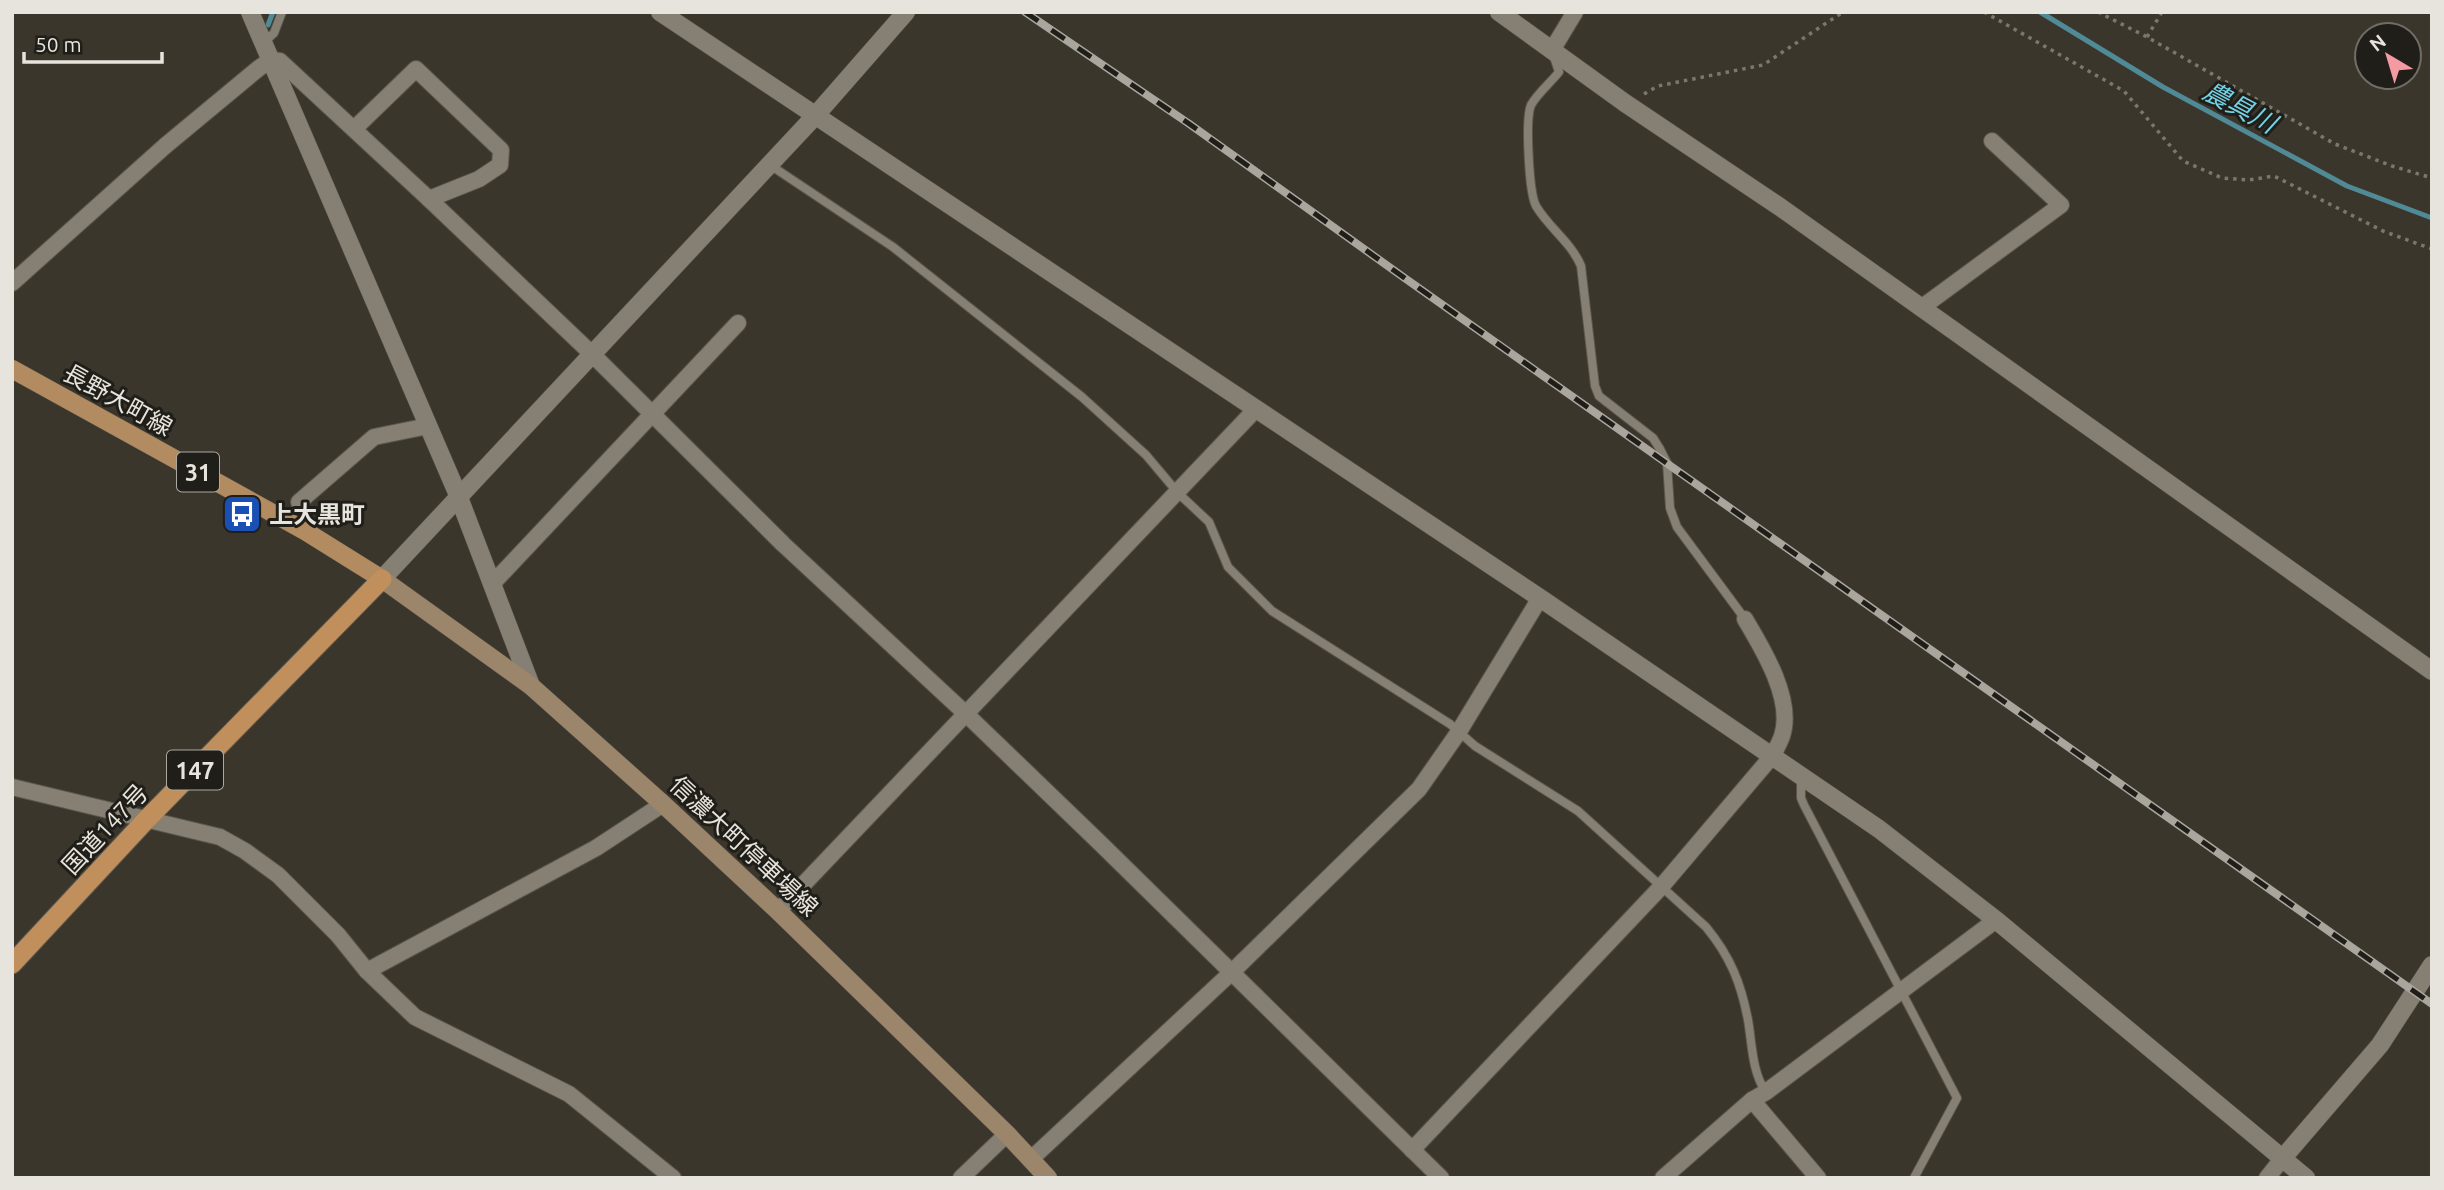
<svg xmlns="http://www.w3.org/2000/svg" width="2444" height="1190" viewBox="0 0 2444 1190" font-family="Ubuntu,'Noto Sans JP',sans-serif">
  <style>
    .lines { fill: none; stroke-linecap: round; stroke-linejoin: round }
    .stream { stroke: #4f8a96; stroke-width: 5 }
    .service-casing { stroke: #59554c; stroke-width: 10 }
    .minor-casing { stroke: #59554c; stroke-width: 18 }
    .tertiary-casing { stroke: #59554c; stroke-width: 19 }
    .secondary-casing { stroke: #59554c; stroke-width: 19 }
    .primary-casing { stroke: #59554c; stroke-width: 19 }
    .trunk-casing { stroke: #59554c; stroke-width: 21 }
    .path { stroke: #7b776d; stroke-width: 3.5; stroke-dasharray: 3.5 5; stroke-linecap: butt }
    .service { stroke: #868074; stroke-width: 8 }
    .minor { stroke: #868074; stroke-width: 16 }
    .tertiary { stroke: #868074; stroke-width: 18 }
    .secondary { stroke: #9c866b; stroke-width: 18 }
    .primary { stroke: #b28b61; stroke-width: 18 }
    .trunk { stroke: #c18f5b; stroke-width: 19 }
    .rail-casing { stroke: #aaa69e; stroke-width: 8 }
    .rail { stroke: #201e19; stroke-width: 5; stroke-dasharray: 16; stroke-linecap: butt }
    .labels { text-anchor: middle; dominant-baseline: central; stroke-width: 6; stroke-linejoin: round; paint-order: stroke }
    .shield { fill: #201e19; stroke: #aba9a2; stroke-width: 2 }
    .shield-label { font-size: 23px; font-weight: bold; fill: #e7e4dd }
    .street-label { font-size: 24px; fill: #e7e4dd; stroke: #201e19 }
    .poi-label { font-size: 24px; font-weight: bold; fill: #e7e4dd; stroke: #201e19; text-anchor: start }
    .water-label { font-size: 26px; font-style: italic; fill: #72d1e4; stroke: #201e19 }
  </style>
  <rect width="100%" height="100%" fill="#3b362b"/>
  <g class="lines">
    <!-- stream -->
    <g class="stream">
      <polyline points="2040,12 2163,87 2347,186 2432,218"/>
      <polyline points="268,25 273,12"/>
    </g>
    <!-- service casing -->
    <g class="service-casing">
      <g id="service">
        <polyline points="263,43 274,33 282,12"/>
        <path d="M1553 54 1559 72C1551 82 1537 94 1531 105 1525 119 1529 193 1536 206 1549 228 1571 242 1581 266L1595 386 1599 396 1653 438 1660 449 1667 463 1670 508 1677 527 1745 619"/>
        <path d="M770 165 893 247 1082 397 1146 455 1178 493 1209 522 1228 567 1272 611 1450 724 1475 746 1578 811 1706 927C1730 956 1741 983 1748 1020 1752 1043 1752 1073 1766 1092"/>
        <polyline points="1801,778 1801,798 1804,805 1957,1098 1914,1178"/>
      </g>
    </g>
    <!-- minor casing -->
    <g class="minor-casing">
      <g id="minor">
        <polyline points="1552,50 1575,12"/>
        <polyline points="354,129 416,69 501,150 500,165 479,179 429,199"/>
        <polyline points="12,283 165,146 259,68 271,60 280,61 429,199 593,355 783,544 965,713 1101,844 1441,1178"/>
        <polyline points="1921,308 2061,205 1992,141"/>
        <polyline points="299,502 374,437 428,426"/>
        <polyline points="492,584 738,323"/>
        <polyline points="12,787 220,837 245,851 278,875 338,935 367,971 415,1017 569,1094 673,1178"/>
        <polyline points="778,911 1256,409"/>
        <polyline points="367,971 596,848 663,804"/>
        <polyline points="1752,1100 1818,1178"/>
        <path d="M1412 1150 1661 887 1773 755C1776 749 1780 742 1782 736 1794 700 1763 649 1745 619"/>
        <polyline points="1031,1159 1233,971 1419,789 1458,733 1540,598"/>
        <polyline points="961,1178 1007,1134"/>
        <polyline points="1663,1178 1752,1100 1766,1092 1996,920"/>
        <polyline points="2267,1178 2282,1159"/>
      </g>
    </g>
    <!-- tertiary casing -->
    <g class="tertiary-casing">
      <g id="tertiary">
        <polyline points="250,12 458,495 531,686"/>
        <polyline points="660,12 1540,598 1879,829 1996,920 2306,1178"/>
        <polyline points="1499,12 1625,103 1780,207 2432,671"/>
        <polyline points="382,579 815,116 906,12"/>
        <polyline points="2282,1159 2380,1045 2432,965"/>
      </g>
    </g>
    <!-- secondary casing -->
    <g class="secondary-casing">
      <polyline id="secondary" points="382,579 531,686 663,804 778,911 1007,1134 1048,1178"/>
    </g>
    <!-- primary casing -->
    <g class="primary-casing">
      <polyline id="primary" points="12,369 305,531 382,579"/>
    </g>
    <!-- trunk casing -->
    <g class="trunk-casing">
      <polyline id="trunk" points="12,964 146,820 382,579"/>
    </g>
    <!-- path -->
    <g class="path">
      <polyline points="1984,12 2124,91 2183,161 2222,178 2249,180 2274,176 2383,231 2432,249"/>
      <polyline points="2098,12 2147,37 2335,144 2392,166 2432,178"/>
      <polyline points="2147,37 2162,12"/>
      <polyline points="1644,94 1658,86 1763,65 1843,12"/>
    </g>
    <!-- service -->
    <use href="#service" class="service"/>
    <!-- minor -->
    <use href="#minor" class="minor"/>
    <!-- tertiary -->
    <use href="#tertiary" class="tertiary"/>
    <!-- secondary -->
    <use href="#secondary" class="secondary"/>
    <!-- primary -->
    <use href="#primary" class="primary"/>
    <!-- trunk -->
    <use href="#trunk" class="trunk"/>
    <!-- rail casing -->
    <g class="rail-casing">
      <polyline id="rail" points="1025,12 1188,123 1406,279 2432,1004"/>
    </g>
    <!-- rail -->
    <use href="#rail" class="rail"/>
  </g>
  <!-- icons -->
  <defs>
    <g id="bus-square" transform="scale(2.0125)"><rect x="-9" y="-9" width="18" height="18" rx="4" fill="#1a4fb4" stroke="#201e19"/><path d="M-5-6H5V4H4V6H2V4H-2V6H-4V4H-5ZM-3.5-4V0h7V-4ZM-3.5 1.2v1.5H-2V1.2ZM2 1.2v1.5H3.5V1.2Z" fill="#fff"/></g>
  </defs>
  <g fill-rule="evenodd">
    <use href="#bus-square" x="242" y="514"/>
  </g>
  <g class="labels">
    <!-- shield labels -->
    <g class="shield">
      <rect x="177" y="452.5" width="42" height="39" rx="5"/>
      <rect x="167" y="750.5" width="56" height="39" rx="5"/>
    </g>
    <g class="shield-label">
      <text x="198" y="472">31</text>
      <text x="195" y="770">147</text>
    </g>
    <!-- street labels -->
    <g class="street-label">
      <text transform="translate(118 400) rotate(29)">長野大町線</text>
      <text transform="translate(105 829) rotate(-47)">国道147号</text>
      <text transform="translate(744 846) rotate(43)">信濃大町停車場線</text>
    </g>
    <!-- poi labels -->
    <g class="poi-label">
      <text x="269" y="514">上大黒町</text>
    </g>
    <!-- water labels -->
    <g class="water-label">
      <text transform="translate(2240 107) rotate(28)">農具川</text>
    </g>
  </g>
  <!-- border -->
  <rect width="2444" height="1190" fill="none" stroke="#e7e4dd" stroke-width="28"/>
  <!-- north arrow -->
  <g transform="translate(2388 56) rotate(322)"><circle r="33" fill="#201e19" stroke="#706d67" stroke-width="2"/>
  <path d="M0-5L12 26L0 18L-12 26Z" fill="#f49aa3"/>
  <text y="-10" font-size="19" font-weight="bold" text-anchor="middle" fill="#e7e4dd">N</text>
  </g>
  <!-- scale -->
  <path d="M24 52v10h138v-10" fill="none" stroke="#e7e4dd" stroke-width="3.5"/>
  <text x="35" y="52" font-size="21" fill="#e7e4dd" stroke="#201e19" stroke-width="5" paint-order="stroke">50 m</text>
</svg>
